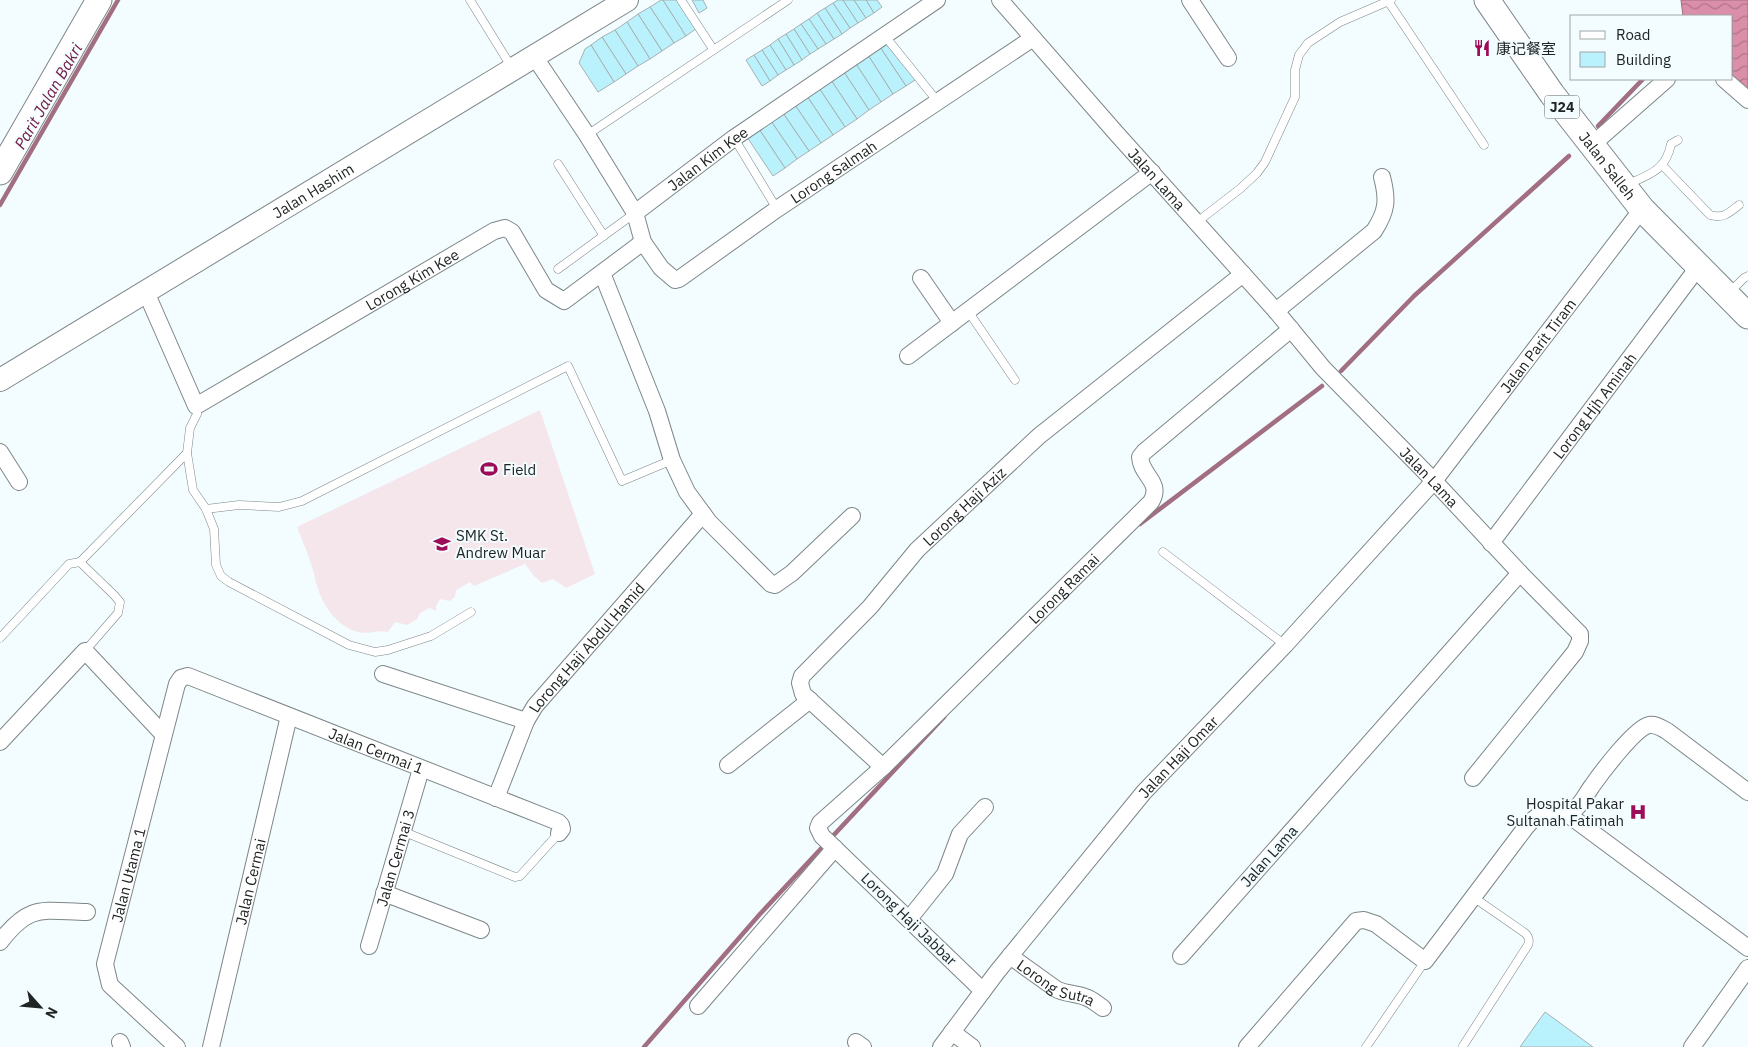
<svg xmlns="http://www.w3.org/2000/svg" width="1748" height="1047" viewBox="0 0 1748 1047" font-family="'IBM Plex Sans','Noto Sans SC',sans-serif">
  <style>
    .pitch { fill: #f5e6eb }
    .water { fill: url(#water-waves); stroke: #a26e81 }
    .lines { fill: none; stroke-linecap: round; stroke-linejoin: round }
    .stream { stroke: #a26e81; stroke-width: 4.5 }
    .building { fill: #b9f1fd; stroke: #a8b1b2 }
    .lane-casing { stroke: #7e8688; stroke-width: 9 }
    .street-casing { stroke: #7e8688; stroke-width: 18 }
    .secondary-casing { stroke: #7e8688; stroke-width: 24 }
    .primary-casing { stroke: #7e8688; stroke-width: 27 }
    .lane { stroke: #fff; stroke-width: 8 }
    .street { stroke: #fff; stroke-width: 16 }
    .secondary { stroke: #fff; stroke-width: 22 }
    .primary { stroke: #fff; stroke-width: 25 }
    .labels { text-anchor: middle; dominant-baseline: central; stroke-width: 4; stroke-linejoin: round; paint-order: stroke }
    .shield { fill: #f3fcfe; stroke: #5f6565; stroke-width: 1 }
    .shield-label { font-size: 14px; font-weight: bold; fill: #202424 }
    .poi-label { font-size: 15px; fill: #202424; stroke: #f3fcfe; text-anchor: start }
    .street-label { font-size: 15px; fill: #202424; stroke: #f3fcfe }
    .water-label { font-size: 16px; font-style: italic; fill: #721943; stroke: #f3fcfe }
  </style>
  <defs>
    <pattern id="water-waves" width="16" height="10" patternUnits="userSpaceOnUse" patternTransform="scale(1.25)"><rect width="16" height="10" fill="#da8ea9"/><path d="M0 5q4-4 8 0t8 0" fill="none" stroke="#b07489"/></pattern>
  </defs>
  <rect width="100%" height="100%" fill="#f3fcfe"/>
  <!-- pitch -->
  <path class="pitch" d="M540 410 595 574 566 588 553 579 542 583 534 576 525 564 474 586 470 582 456 590 455 597 450 601 440 599 436 606V611L430 608 420 613 417 619 407 625 395 622 388 632C378 629 369 635 358 632 339 627 324 608 318 589 315 582 315 574 312 567 308 553 302 540 297 527Z"/>
  <!-- water -->
  <polygon class="water" points="1681,0 1748,0 1748,94 1732,79 1732,16 1683,16"/>
  <g class="lines">
    <!-- stream -->
    <g class="stream">
      <polyline points="1598,126 1643,79"/>
      <polyline points="0,205 118,0"/>
      <polyline points="1341,371 1414,296 1569,156"/>
      <polyline points="1140,524 1322,386"/>
      <polyline points="644,1047 760,914 944,717"/>
    </g>
  </g>
  <!-- building -->
  <g class="building">
    <polygon points="661,0 663,0 686,36 674,43 650,7"/>
    <polygon points="663,0 680,0 697,28 686,36"/>
    <polygon points="692,0 703,0 707,8 699,13"/>
    <polygon points="838,0 843,0 858,23 850,28 833,3"/>
    <polygon points="843,0 854,0 866,18 858,23"/>
    <polygon points="854,0 866,0 874,13 866,18"/>
    <polygon points="866,0 877,0 882,7 874,13"/>
    <polygon points="833,3 850,28 842,34 825,8"/>
    <polygon points="650,7 674,43 662,51 638,14"/>
    <polygon points="825,8 842,34 834,39 817,13"/>
    <polygon points="817,13 834,39 826,44 809,19"/>
    <polygon points="638,14 662,51 650,59 627,22"/>
    <polygon points="809,19 826,44 818,49 801,24"/>
    <polygon points="627,22 650,59 638,66 615,30"/>
    <polygon points="801,24 818,49 810,54 794,29"/>
    <polygon points="794,29 810,54 802,60 786,34"/>
    <polygon points="615,30 638,66 626,74 602,37"/>
    <polygon points="786,34 802,60 794,65 778,39"/>
    <polygon points="602,37 626,74 614,82 591,45"/>
    <polygon points="778,39 794,65 786,70 770,45"/>
    <polygon points="888,42 918,78 906,86 880,47"/>
    <polygon points="591,45 614,82 598,92 579,63 585,49"/>
    <polygon points="770,45 786,70 778,75 762,50"/>
    <polygon points="880,47 906,86 893,94 868,55"/>
    <polygon points="762,50 778,75 770,81 754,55"/>
    <polygon points="754,55 770,81 762,86 746,60"/>
    <polygon points="868,55 893,94 881,102 856,64"/>
    <polygon points="856,64 881,102 869,110 844,72"/>
    <polygon points="844,72 869,110 857,119 831,80"/>
    <polygon points="831,80 857,119 845,127 819,88"/>
    <polygon points="819,88 845,127 833,135 807,96"/>
    <polygon points="807,96 833,135 821,143 795,105"/>
    <polygon points="795,105 821,143 809,151 783,113"/>
    <polygon points="783,113 809,151 797,159 771,121"/>
    <polygon points="771,121 797,159 785,168 759,129"/>
    <polygon points="759,129 785,168 773,176 747,137"/>
    <polygon points="1545,1012 1593,1047 1520,1047"/>
  </g>
  <g class="lines">
    <!-- lane casing -->
    <g class="lane-casing">
      <g id="lane">
        <polyline points="470,0 512,68"/>
        <polyline points="681,0 713,49"/>
        <polyline points="1388,1 1484,145"/>
        <polyline points="885,36 938,102"/>
        <polyline points="587,135 788,0"/>
        <polyline points="734,138 777,209"/>
        <polyline points="558,164 604,236"/>
        <path d="M1662 165 1710 215C1723 219 1729 213 1739 205"/>
        <path d="M1626 185C1648 175 1666 171 1671 144L1678 140"/>
        <polyline points="1197,222 1241,188 1257,173 1265,162 1295,97 1295,70 1299,55 1308,43 1340,22 1391,0"/>
        <polyline points="558,269 635,213"/>
        <polyline points="1729,293 1744,278 1748,276"/>
        <polyline points="968,311 1015,380"/>
        <polyline points="196,406 197,414 190,428 187,453 193,490 206,509 214,529 216,565 221,576 229,582 349,645 375,652 388,650 431,636 471,612"/>
        <polyline points="206,509 239,505 279,507 302,501 568,366 622,481 672,460"/>
        <polyline points="1163,552 1285,645"/>
        <polyline points="80,562 187,453"/>
        <polyline points="0,638 69,564 80,562 114,595 120,602 118,613 85,651"/>
        <polyline points="402,831 515,877 520,876 559,833"/>
        <path d="M1463 1046 1528 945C1530 940 1529 937 1525 933L1473 897"/>
        <polyline points="1366,1047 1425,961"/>
      </g>
    </g>
    <!-- street casing -->
    <g class="street-casing">
      <g id="street">
        <path id="s1" d="M1000 0 1116 133 1276 311 1323 368 1434 481 1520 573 1181 956"/>
        <polyline points="1190,0 1228,58"/>
        <path id="s2" d="M534 56 587 135 635 213 643 242 661 268 675 280 679 279 777 209 1033 38"/>
        <polyline points="1724,79 1748,100"/>
        <polyline points="1593,144 1667,79"/>
        <path id="s3" d="M635 213 734 138 937 0"/>
        <polyline points="602,273 657,411 672,460 687,492 709,522 771,584 775,585 792,573 852,516"/>
        <polyline points="921,278 952,323"/>
        <path id="s4" d="M146 292 196 406 494 231 505 228 512 232 546 290 564 301 643 242"/>
        <path d="M1276 311 1374 231C1387 211 1388 200 1382 177"/>
        <polyline points="908,356 1152,172"/>
        <polyline points="0,452 19,482"/>
        <path id="s5" d="M1491 543 1699 266"/>
        <polyline points="383,674 526,721"/>
        <polyline points="0,742 85,651 163,734"/>
        <polyline points="728,765 810,700"/>
        <path id="s6" d="M883 767 803 694 800 683 802 676 870 607 917 550 1039 436 1243 274"/>
        <polyline points="1473,778 1575,652 1580,641 1580,634 1520,573"/>
        <path id="s7" d="M496 798 526 721 535 706 703 514"/>
        <polyline points="1566,813 1748,948"/>
        <polyline points="384,893 481,930"/>
        <polyline points="909,919 945,874 960,834 985,807"/>
        <path d="M0 942C30 903 42 911 87 912"/>
        <path id="s8" d="M369 946 421 769"/>
        <path id="s9" d="M1010 956 1056 989C1065 994 1075 993 1085 997 1092 999 1097 1004 1103 1008"/>
        <path id="s10" d="M983 991 822 836 818 828 820 823 883 767 1151 502C1163 482 1141 476 1140 457L1144 452 1291 329"/>
        <polyline points="698,1006 835,848"/>
        <polyline points="952,1032 972,1047"/>
        <polyline points="120,1042 122,1047"/>
        <polyline points="856,1042 863,1047"/>
        <path id="s11" d="M177 1047 110 985 105 964 177 684 181 678 188 676 558 822 561 825 562 829 559 833"/>
        <path id="s12" d="M211 1047 289 716"/>
        <path id="s13" d="M941 1047 997 972 1144 792 1285 645 1434 481 1642 209"/>
        <path d="M1247 1047 1356 921 1364 920 1376 924 1425 961 1526 827C1534 818 1541 811 1555 811 1561 811 1567 814 1573 810 1581 806 1586 794 1592 786 1601 773 1635 728 1649 725 1656 724 1661 728 1667 731L1748 792"/>
        <polyline points="1692,1047 1748,968"/>
      </g>
    </g>
    <!-- secondary casing -->
    <g class="secondary-casing">
      <g id="secondary">
        <path id="s14" d="M0 380 627 0"/>
      </g>
    </g>
    <!-- primary casing -->
    <g class="primary-casing">
      <g id="primary">
        <path id="s15" d="M1487 0 1552 94 1642 209 1748 316"/>
        <polyline points="0,172 99,0"/>
      </g>
    </g>
    <!-- lane -->
    <use href="#lane" class="lane"/>
    <!-- street -->
    <use href="#street" class="street"/>
    <!-- secondary -->
    <use href="#secondary" class="secondary"/>
    <!-- primary -->
    <use href="#primary" class="primary"/>
  </g>
  <!-- icons -->
  <defs>
    <g id="restaurant-bare" transform="scale(1.35)"><path d="M-5-6h1v4h1v-4h1v4h1v-4h1v5L-1.5 .5V6h-2V.5L-5-1ZM5-6V6H3V1.5H1.5Q1.5-4 5-6Z" fill="#9c0c59" stroke="#f3fcfe" stroke-width="2.5" paint-order="stroke"/></g>
    <g id="stadium-bare" transform="scale(1.35)"><path d="M0-5a6.5 5 0 1 0 0 10a6.5 5 0 1 0 0-10ZM-3.5-1.8h7v3.6h-7Z" fill="#9c0c59" stroke="#f3fcfe" stroke-width="2.5" paint-order="stroke"/></g>
    <g id="school-bare" transform="scale(1.35)"><path d="M0-5L7-2L0 1L-7-2ZM-4 1L0 2.5L4 1V4Q0 6-4 4Z" fill="#9c0c59" stroke="#f3fcfe" stroke-width="2.5" paint-order="stroke"/></g>
    <g id="hospital-bare" transform="scale(1.35)"><path d="M-5-5h3v3.5h4V-5h3V5h-3V1.5h-4V5h-3Z" fill="#9c0c59" stroke="#f3fcfe" stroke-width="2.5" paint-order="stroke"/></g>
  </defs>
  <g fill-rule="evenodd">
    <use href="#restaurant-bare" x="1482" y="48"/>
    <use href="#stadium-bare" x="489" y="469"/>
    <use href="#school-bare" x="442" y="544"/>
    <use href="#hospital-bare" x="1638" y="812"/>
  </g>
  <g class="labels">
    <!-- shield labels -->
    <rect class="shield" x="1544.5" y="95.5" width="35" height="23" rx="4"/>
    <g class="shield-label">
      <text x="1562" y="107">J24</text>
    </g>
    <!-- poi labels -->
    <g class="poi-label">
      <text x="1496" y="48">康记餐室</text>
      <text x="503" y="469">Field</text>
      <text x="456" y="535">SMK St.<tspan x="456" dy="17">Andrew Muar</tspan></text>
      <text x="1624" y="803" text-anchor="end">Hospital Pakar<tspan x="1624" dy="17">Sultanah Fatimah</tspan></text>
    </g>
    <!-- street labels -->
    <g class="street-label">
      <text stroke="none"><textPath href="#s3" startOffset="91">Jalan Kim Kee</textPath></text>
      <text stroke="none"><textPath href="#s15" startOffset="205">Jalan Salleh</textPath></text>
      <text stroke="none"><textPath href="#s2" startOffset="459">Lorong Salmah</textPath></text>
      <text stroke="none"><textPath href="#s1" startOffset="238">Jalan Lama</textPath></text>
      <text stroke="none"><textPath href="#s14" startOffset="366">Jalan Hashim</textPath></text>
      <text stroke="none"><textPath href="#s4" startOffset="375">Lorong Kim Kee</textPath></text>
      <text stroke="none"><textPath href="#s13" startOffset="922">Jalan Parit Tiram</textPath></text>
      <text stroke="none"><textPath href="#s5" startOffset="172">Lorong Hjh Aminah</textPath></text>
      <text stroke="none"><textPath href="#s1" startOffset="642">Jalan Lama</textPath></text>
      <text stroke="none"><textPath href="#s6" startOffset="362">Lorong Haji Aziz</textPath></text>
      <text stroke="none"><textPath href="#s10" startOffset="576">Lorong Ramai</textPath></text>
      <text stroke="none"><textPath href="#s7" startOffset="178">Lorong Haji Abdul Hamid</textPath></text>
      <text stroke="none"><textPath href="#s11" startOffset="619">Jalan Cermai 1</textPath></text>
      <text stroke="none"><textPath href="#s13" startOffset="375">Jalan Haji Omar</textPath></text>
      <text transform="translate(1269 856) rotate(-48)">Jalan Lama</text>
      <text stroke="none"><textPath href="#s8" startOffset="92">Jalan Cermai 3</textPath></text>
      <text stroke="none"><textPath href="#s11" startOffset="205">Jalan Utama 1</textPath></text>
      <text stroke="none"><textPath href="#s12" startOffset="170">Jalan Cermai</textPath></text>
      <text transform="translate(909 919) rotate(44)">Lorong Haji Jabbar</text>
      <text stroke="none"><textPath href="#s9" startOffset="54">Lorong Sutra</textPath></text>
    </g>
    <!-- water labels -->
    <g class="water-label">
      <text transform="translate(48 96) rotate(-60)">Parit Jalan Bakri</text>
    </g>
  </g>
  <!-- legend -->
  <rect x="1570" y="15" width="162" height="65" fill="#f3fcfe" stroke="#9fa6a7"/>
  <rect x="1580" y="31" width="25" height="8" fill="#ffffff" stroke="#9fa6a7"/>
  <text x="1616" y="40" font-size="15" fill="#202424">Road</text>
  <rect x="1580" y="52" width="25" height="15" fill="#b9f1fd" stroke="#9fa6a7"/>
  <text x="1616" y="65" font-size="15" fill="#202424">Building</text>
  <!-- north arrow -->
  <g transform="translate(40 1007) rotate(117)" stroke="#f3fcfe" stroke-width="4" paint-order="stroke">
  <path d="M0-4L9 19L0 12L-9 19Z" fill="#202424"/>
  <text y="-8" font-size="14" font-weight="bold" text-anchor="middle" fill="#202424">N</text>
  </g>
</svg>
